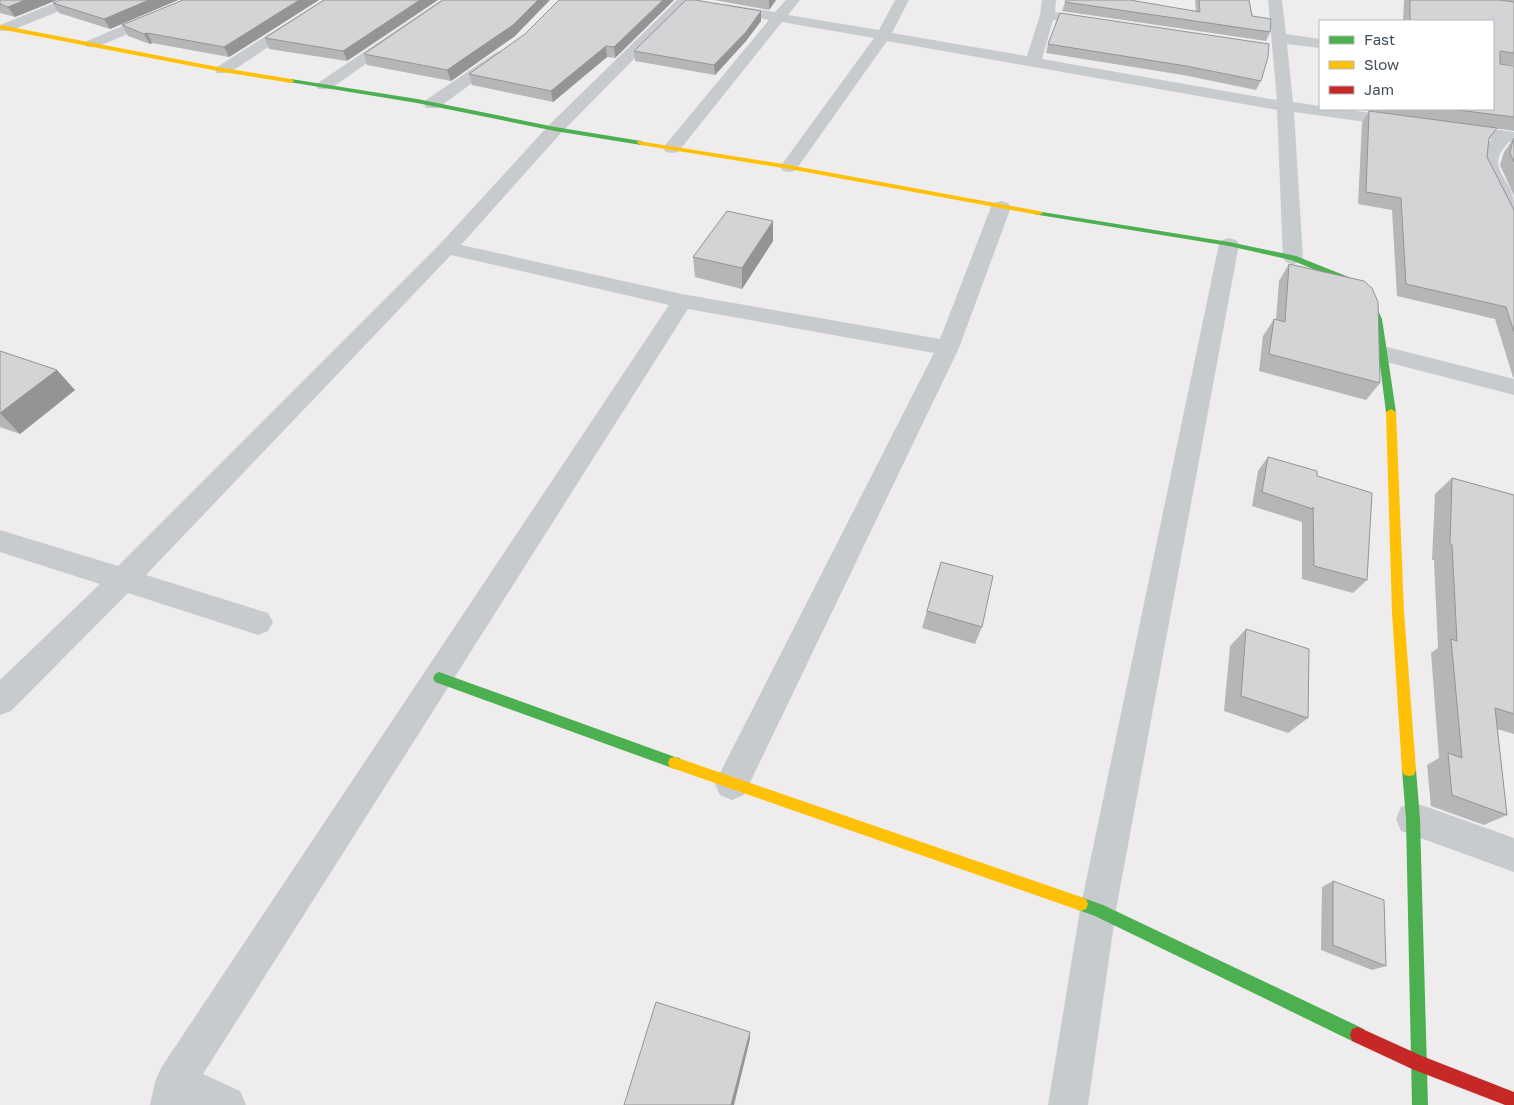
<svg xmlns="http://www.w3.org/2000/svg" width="1514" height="1105" viewBox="0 0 1514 1105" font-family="'Golos Text',sans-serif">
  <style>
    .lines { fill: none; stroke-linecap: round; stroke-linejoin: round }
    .street { fill: #c8cbce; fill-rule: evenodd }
    .fast { fill: #4caf50; fill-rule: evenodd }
    .slow { fill: #ffc107; fill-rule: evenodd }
    .jam { fill: #c62828; fill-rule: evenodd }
    .wall { fill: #b6b6b9 }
    .shaded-wall { fill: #949496 }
    .building { fill: #d4d4d7; stroke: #949496 }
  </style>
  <rect width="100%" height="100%" fill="#eeecec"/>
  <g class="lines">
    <!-- street -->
    <g class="street">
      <polygon points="62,0 81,0 79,3 10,31 0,31 0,25"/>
      <polygon points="183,0 202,0 200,3 97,47 87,47 84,44 87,41"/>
      <polygon points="323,0 340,0 229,73 217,73 215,70 217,67"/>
      <polygon points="441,0 457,0 330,89 318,89 316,86 318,83"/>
      <polygon points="677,0 692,0 561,133 461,245 682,294 940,339 991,207 994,203 1001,201 1008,203 1011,207 959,348 744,795 732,800 720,795 715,784 720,773 934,353 688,309 203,1074 240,1091 246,1105 150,1105 155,1082 161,1068 669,305 451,255 146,575 268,613 273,622 268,631 258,635 128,593 11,711 0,715 0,680 100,584 0,552 0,530 118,566 440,244 549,125"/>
      <polygon points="786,0 800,0 788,15 879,30 895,0 909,0 892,33 1027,56 1040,15 1042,0 1056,0 1055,12 1096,19 1101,20 1103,23 1101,26 1096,27 1053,20 1042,59 1277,100 1268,0 1282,0 1286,34 1320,39 1320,48 1287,44 1293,102 1320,106 1320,109 1342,109 1402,117 1408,118 1410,122 1408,126 1402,127 1294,112 1303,258 1300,262 1293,264 1286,262 1283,258 1277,110 887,41 795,171 789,172 783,171 780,167 874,38 782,22 678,152 672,153 666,152 663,148 666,144 769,20 720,11 718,8 720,5 725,4 775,12"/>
      <polygon points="500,51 505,53 508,56 505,59 438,108 426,108 424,104 426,100 495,53"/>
      <path d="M1455 124 1514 132V142H1509C1484 167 1510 176 1514 201 1514 209 1514 217 1514 225L1507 223 1504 219 1480 168 1482 150 1492 139 1449 133 1446 129 1449 125Z"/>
      <polygon points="1229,238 1236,240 1239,244 1116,910 1088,1105 1048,1105 1080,910 1219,244 1222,240"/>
      <polygon points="1383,346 1514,379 1514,395 1375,359 1372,354 1375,349"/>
      <polygon points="1413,802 1514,838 1514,872 1401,831 1396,819 1401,807"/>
    </g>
    <!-- fast -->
    <g class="fast">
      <polygon points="291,79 417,99 555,127 641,141 645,143 641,145 555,131 417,103 289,82 288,81"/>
      <polygon points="1036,211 1229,242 1296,256 1351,278 1373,299 1382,319 1396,412 1391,415 1386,412 1374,319 1366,302 1345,282 1291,260 1229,246 1039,215 1036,215"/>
      <polygon points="439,672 675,757 680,758 682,763 680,768 675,769 435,682 433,678 435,674"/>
      <polygon points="1409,764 1414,765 1416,770 1420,819 1428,1105 1412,1105 1406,819 1402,770 1404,765"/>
      <polygon points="1081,897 1103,905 1364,1029 1366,1035 1364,1041 1358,1043 1352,1041 1095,916 1076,909 1074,904 1076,899"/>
    </g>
    <!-- slow -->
    <g class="slow">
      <polygon points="0,25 223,68 291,79 294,81 291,83 223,72 0,29"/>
      <polygon points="638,141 789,165 1039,211 1043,213 1039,215 789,169 641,145 637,143"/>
      <polygon points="1391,409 1396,412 1404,612 1416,770 1414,775 1409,776 1404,775 1402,770 1392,612 1386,412"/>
      <polygon points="675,757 1081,897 1086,899 1088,904 1086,909 1081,911 675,769 670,768 668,763 670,758"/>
    </g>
    <!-- jam -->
    <polygon class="jam" points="1358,1027 1422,1056 1514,1092 1514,1105 1505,1105 1412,1069 1352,1041 1350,1035 1352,1029"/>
  </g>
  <!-- wall -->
  <g class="wall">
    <polygon points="0,0 57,0 15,17 0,13"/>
    <polygon points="60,0 178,0 110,29 59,13 53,3"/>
    <polygon points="319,0 229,57 152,43 150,44 128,36 122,25"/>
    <polygon points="324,0 347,61 269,49 265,38"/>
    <polygon points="674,0 615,58 607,57 553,102 472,85 469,74 525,34"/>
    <polygon points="714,0 776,0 769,10"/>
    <polygon points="1195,0 1249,0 1252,16 1270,32 1266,41 1062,11 1065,2 1196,11"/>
    <polygon points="1404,0 1514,0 1514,65 1500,64 1514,66 1514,131 1363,110 1363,109 1493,109 1493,21 1403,21"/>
    <polygon points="761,11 761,21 746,41 715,75 635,61 634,51"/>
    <polygon points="1060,13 1261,81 1256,90 1183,75 1046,53 1048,44"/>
    <polygon points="515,36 451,81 367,65 364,54"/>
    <polygon points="1369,111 1489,140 1487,157 1514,210 1514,378 1513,377 1495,319 1397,296 1392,210 1358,204 1362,123"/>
    <polygon points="1514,138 1514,196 1500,165 1504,152"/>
    <polygon points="773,221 773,241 742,289 695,277 693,257"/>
    <polygon points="1289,264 1380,383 1366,400 1259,371 1263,336 1274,319 1276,320 1279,281"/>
    <polygon points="0,351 75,390 20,434 0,427"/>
    <polygon points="1268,457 1317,476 1367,580 1353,593 1302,579 1302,522 1252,506 1258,471"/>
    <polygon points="1452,478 1514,495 1514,734 1497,729 1507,815 1484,825 1431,806 1427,765 1439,758 1431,653 1438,648 1434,560 1432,560 1435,494"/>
    <polygon points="941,562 982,627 975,644 922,628"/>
    <polygon points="1246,629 1308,718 1288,733 1224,711 1230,646"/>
    <polygon points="1333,881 1386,966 1372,970 1321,950 1322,887"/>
  </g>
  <!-- shaded-wall -->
  <g class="shaded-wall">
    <polygon points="25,0 57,0 15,17 8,7"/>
    <polygon points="149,0 178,0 110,29 104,19"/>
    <polygon points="299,0 319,0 229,57 224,47"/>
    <polygon points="420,0 438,0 347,61 343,51"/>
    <polygon points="538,0 550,0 515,36 451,81 447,70"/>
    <polygon points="663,0 674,0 615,58 614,47"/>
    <polygon points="769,0 776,0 769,10"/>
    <polygon points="761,11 761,21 746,41 715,75 714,65"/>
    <polygon points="147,33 152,43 150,44 144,34"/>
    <polygon points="606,46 607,57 553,102 551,91"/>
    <polygon points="773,221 773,241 742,289 742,268"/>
    <polygon points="57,370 75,390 20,434 0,413"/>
    <polygon points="750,1032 750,1039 734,1105 731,1105"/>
  </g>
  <!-- building -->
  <g class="building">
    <polygon points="0,0 25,0 8,7 0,4"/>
    <polygon points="60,0 149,0 104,19 53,3"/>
    <polygon points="183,0 299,0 224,47 147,33 144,34 122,25"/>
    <polygon points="324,0 420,0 343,51 265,38"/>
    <polygon points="443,0 538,0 513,25 447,70 364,54"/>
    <polygon points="559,0 663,0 614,47 606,46 551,91 469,74 525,34"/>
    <polygon points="686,0 695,0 761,11 746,32 714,65 634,51"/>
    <polygon points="1066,0 1130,0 1200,12 1199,0 1249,0 1252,16 1271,19 1270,32 1065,2"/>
    <polygon points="1410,0 1500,0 1514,2 1514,53 1500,51 1500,64 1514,66 1514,117 1450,109 1493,109 1493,21 1410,21"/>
    <polygon points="1060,13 1269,44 1268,57 1261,81 1186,66 1048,44"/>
    <polygon points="1369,111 1497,128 1489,138 1487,157 1514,210 1514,332 1506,307 1406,284 1401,198 1366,192"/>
    <polygon points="1514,138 1514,162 1510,153 1513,140"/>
    <polygon points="727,211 773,221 742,268 693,257"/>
    <polygon points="1289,264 1364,281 1372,288 1378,302 1380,383 1269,354 1274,319 1285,322"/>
    <polygon points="0,351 57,370 0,413"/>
    <polygon points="1268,457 1317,471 1317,476 1372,493 1367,580 1314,566 1313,507 1313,509 1262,492"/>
    <polygon points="1452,478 1514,495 1514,714 1495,708 1507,815 1452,795 1448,753 1462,758 1451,639 1457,641 1452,545 1450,544"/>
    <polygon points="941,562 993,576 982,627 927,611"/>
    <polygon points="1246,629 1309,649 1308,718 1241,696"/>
    <polygon points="1333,881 1384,900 1386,966 1333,945"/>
    <polygon points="656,1002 750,1032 731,1105 624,1105"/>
  </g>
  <!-- legend -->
  <rect x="1319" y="20" width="175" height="90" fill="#ffffff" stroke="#b3b9bd"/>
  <rect x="1329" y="36" width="25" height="8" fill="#4caf50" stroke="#b3b9bd"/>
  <text x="1364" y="45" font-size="15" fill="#424f5a">Fast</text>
  <rect x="1329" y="61" width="25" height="8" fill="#ffc107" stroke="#b3b9bd"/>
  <text x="1364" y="70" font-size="15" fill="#424f5a">Slow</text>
  <rect x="1329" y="86" width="25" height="8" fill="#c62828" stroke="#b3b9bd"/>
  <text x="1364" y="95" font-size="15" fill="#424f5a">Jam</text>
</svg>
